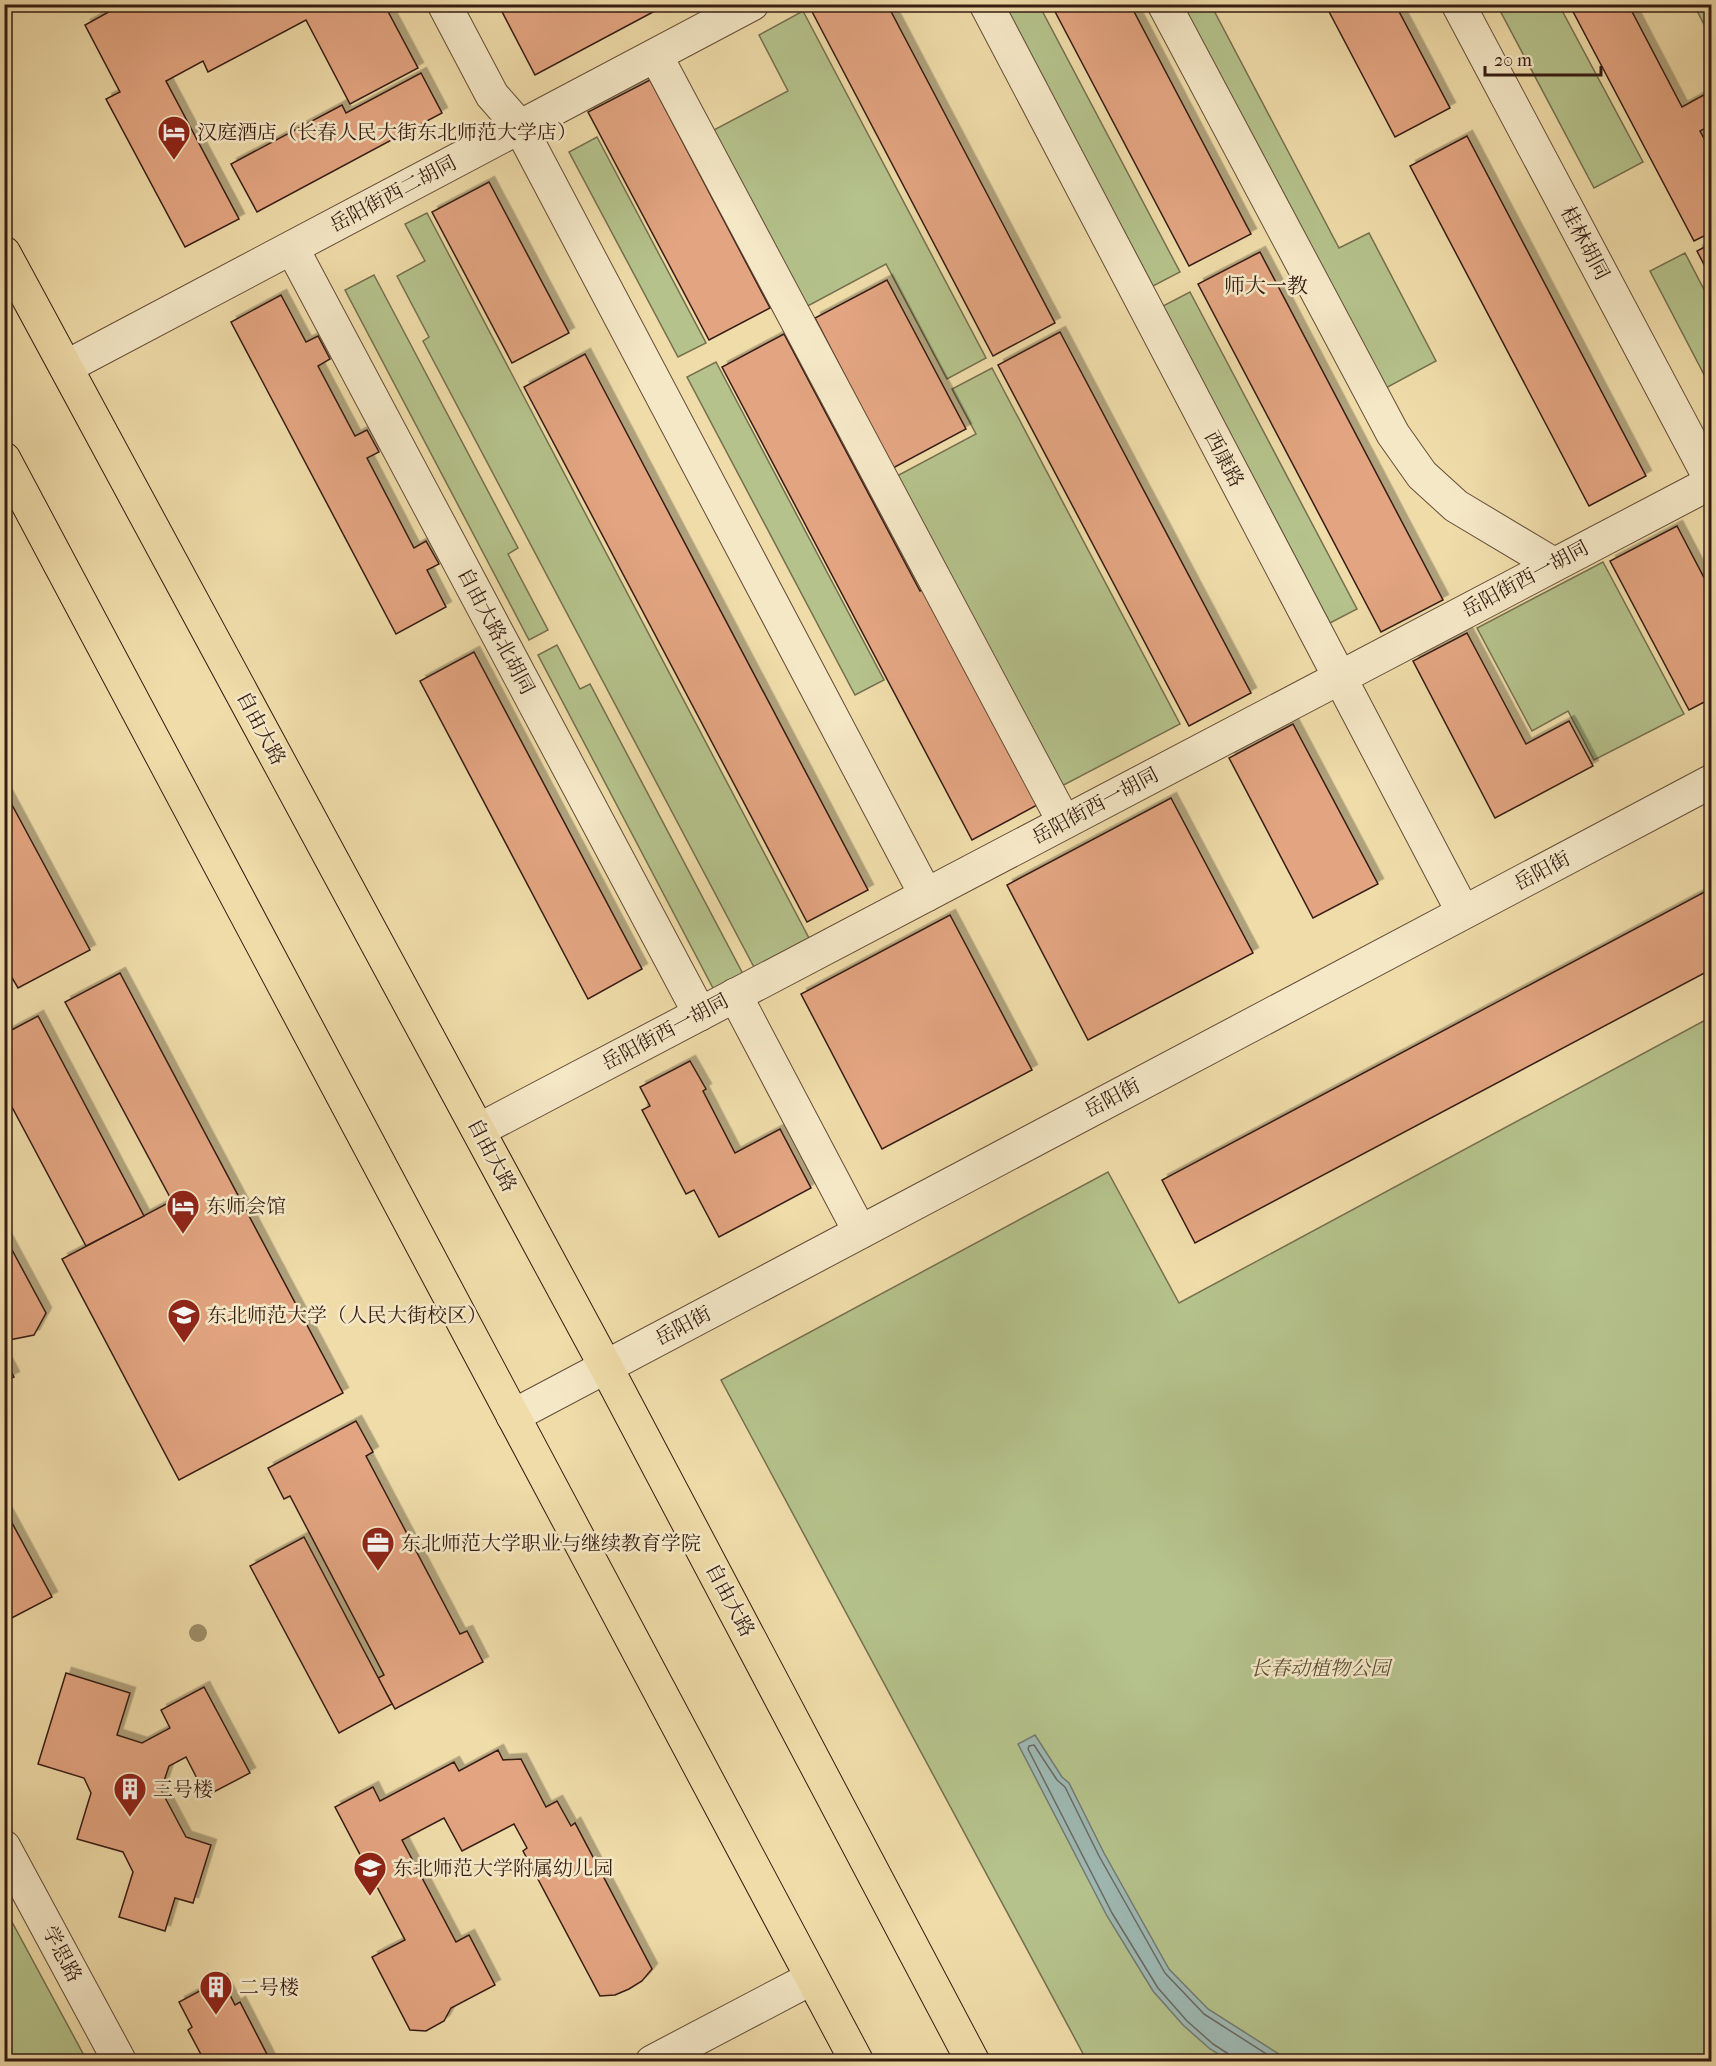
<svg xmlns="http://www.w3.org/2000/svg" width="1716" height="2066" viewBox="0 0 1716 2066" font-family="'IM FELL French Canon','Noto Serif SC',serif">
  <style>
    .green { fill: #b5c28b; stroke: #766f4f; stroke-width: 1.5 }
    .water { fill: #9eb9b3; stroke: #747a73; stroke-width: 1.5 }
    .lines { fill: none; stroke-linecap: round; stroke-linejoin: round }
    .shore { stroke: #6a6a63; stroke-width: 1.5 }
    .building { fill: #e3a581; stroke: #361c13; stroke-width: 1.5; filter: url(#shadow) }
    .minor-casing { stroke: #644c38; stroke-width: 35 }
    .major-casing { stroke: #361c13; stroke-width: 35 }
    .minor { stroke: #f5e8c7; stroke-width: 33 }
    .major { stroke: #efdca9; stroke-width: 33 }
    .tree { fill: #9e8e6a }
    .labels { text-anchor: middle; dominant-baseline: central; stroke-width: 5; stroke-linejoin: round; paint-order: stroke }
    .poi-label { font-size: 20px; fill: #361c13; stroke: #f5e8c7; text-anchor: start }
    .street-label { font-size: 20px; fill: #361c13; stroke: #f5e8c7 }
    .park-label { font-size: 20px; font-style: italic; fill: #5c4e37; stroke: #f5e8c7 }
    .neighbourhood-label { font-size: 21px; fill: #361c13; stroke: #f5e8c7 }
  </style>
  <defs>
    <filter id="shadow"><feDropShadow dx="5.5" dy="-5.5" stdDeviation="0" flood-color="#0004"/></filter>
  </defs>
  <rect width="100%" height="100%" fill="#efdca9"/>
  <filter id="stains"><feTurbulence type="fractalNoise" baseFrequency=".00333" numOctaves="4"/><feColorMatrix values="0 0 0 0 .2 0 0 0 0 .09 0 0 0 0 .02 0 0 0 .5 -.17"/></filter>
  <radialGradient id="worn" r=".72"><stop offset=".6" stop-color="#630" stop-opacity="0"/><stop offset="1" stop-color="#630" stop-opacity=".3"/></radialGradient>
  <!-- green -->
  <g class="green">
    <polygon points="1004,5 1039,5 1180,272 1153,286"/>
    <polygon points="1181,5 1211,5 1339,248 1369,233 1436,361 1384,389"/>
    <polygon points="1497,5 1559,5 1643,162 1594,188"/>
    <polygon points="1694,5 1711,5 1711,38"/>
    <polygon points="803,11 986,358 947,379 886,264 804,308 710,132 788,91 759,35"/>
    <polygon points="597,137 706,343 678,357 569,152"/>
    <polygon points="427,213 810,940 755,969 423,341 429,337 397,276 425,261 405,224"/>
    <polygon points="1685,253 1711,303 1711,388 1650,271"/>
    <polygon points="374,275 518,548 508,554 548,630 529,640 345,290"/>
    <polygon points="1190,292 1357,609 1330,623 1163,306"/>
    <polygon points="716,362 884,680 855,695 687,377"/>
    <polygon points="992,368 1180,724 1058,788 895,477 976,434 952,389"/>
    <polygon points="1603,562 1684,714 1594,760 1568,711 1532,731 1477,628"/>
    <polygon points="557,645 580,689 590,684 743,974 714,990 538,655"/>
    <polygon points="1711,1017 1711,2061 1087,2061 721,1380 1108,1172 1179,1303"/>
    <polygon points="5,1909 87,2061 5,2061"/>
  </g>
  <!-- water -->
  <polygon class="water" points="1035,1735 1062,1777 1069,1783 1104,1853 1169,1969 1208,2009 1290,2061 1230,2061 1210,2049 1183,2025 1153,1991 1107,1916 1018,1744"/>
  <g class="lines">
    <!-- shore -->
    <polyline class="shore" points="1232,2062 1230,2055 1213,2044 1187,2021 1158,1988 1112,1913 1028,1749 1029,1746 1034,1745 1057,1780 1065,1787 1099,1856 1165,1973 1204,2014 1279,2062"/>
  </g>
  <!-- building -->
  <g class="building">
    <polygon points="123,4 384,4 418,68 350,104 306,20 208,72 203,61 166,81 239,219 185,247 106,99 120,92 85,25"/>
    <polygon points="498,4 668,4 535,75"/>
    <polygon points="808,4 887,4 1055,323 993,356"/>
    <polygon points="1051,4 1130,4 1251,234 1189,266"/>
    <polygon points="1325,4 1395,4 1450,108 1395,137"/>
    <polygon points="1569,4 1628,4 1682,107 1711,91 1712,125 1700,131 1712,153 1712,232 1694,241"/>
    <polygon points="421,73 442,113 257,212 231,164 342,105 346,113"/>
    <polygon points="650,80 770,308 709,340 588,112"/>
    <polygon points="1467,136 1646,476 1589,506 1410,166"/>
    <polygon points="489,182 569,333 512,363 432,212"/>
    <polygon points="1712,243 1712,280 1697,251"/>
    <polygon points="1260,252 1443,600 1381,632 1198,284"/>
    <polygon points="887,280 966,429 893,468 815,318"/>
    <polygon points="281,295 306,342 318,336 330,359 318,366 355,436 367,430 379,452 367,458 414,548 426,541 439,564 427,570 446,607 396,634 231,322"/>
    <polygon points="1060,332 1251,693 1189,726 998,365"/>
    <polygon points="784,334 920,591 926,588 1039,804 972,840 722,367"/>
    <polygon points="585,354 868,890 807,922 524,387"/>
    <polygon points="1677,526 1712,593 1712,698 1689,710 1610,561"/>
    <polygon points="1467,633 1526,744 1569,721 1593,766 1495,818 1413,661"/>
    <polygon points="474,652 642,969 588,999 420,681"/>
    <polygon points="1293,724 1378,884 1313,918 1229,758"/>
    <polygon points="4,790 90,950 18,988 4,964"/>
    <polygon points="1171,798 1253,953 1088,1040 1007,885"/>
    <polygon points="1712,888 1712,969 1195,1243 1162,1180"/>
    <polygon points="950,915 1032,1070 882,1149 801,994"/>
    <polygon points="120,973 343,1393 179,1480 62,1259 172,1201 65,1002"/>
    <polygon points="38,1016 144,1216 86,1246 4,1092 4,1034"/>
    <polygon points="690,1061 706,1089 703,1091 735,1153 780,1129 811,1188 719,1237 694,1190 686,1194 642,1110 650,1106 640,1087"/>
    <polygon points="4,1235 46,1313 34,1335 4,1341"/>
    <polygon points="4,1358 14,1377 4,1382"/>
    <polygon points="356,1421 373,1452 366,1456 395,1511 460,1634 467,1631 483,1662 395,1709 378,1678 384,1675 290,1496 284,1499 268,1468"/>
    <polygon points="4,1508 52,1597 4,1622"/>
    <polygon points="304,1537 392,1704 339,1733 250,1566"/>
    <polygon points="66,1673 130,1693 117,1735 142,1743 170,1728 161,1710 204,1687 250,1773 206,1796 186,1757 169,1766 161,1790 186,1837 211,1845 193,1903 175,1898 165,1931 119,1917 133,1872 123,1852 77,1839 91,1793 84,1778 38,1764"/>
    <polygon points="498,1750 503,1760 521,1759 546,1807 557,1801 571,1826 575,1823 652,1969 642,1981 629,1989 615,1995 600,1996 523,1851 527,1848 514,1824 462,1851 444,1818 402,1840 456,1942 469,1935 495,1985 451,2008 444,2021 426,2031 410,2030 372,1957 405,1940 335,1807 373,1787 380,1801 454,1762 459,1771"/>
    <polygon points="222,1979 235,2005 240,2002 271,2062 205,2062 188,2030 192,2027 179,2002"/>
  </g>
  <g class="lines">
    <!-- minor casing -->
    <g class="minor-casing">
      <g id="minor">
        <polyline points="444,4 492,95 520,127 926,895"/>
        <polyline points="986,4 1463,912"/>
        <polyline points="1164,4 1393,434 1422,475 1456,506 1553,564"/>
        <polyline points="1458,4 1712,482"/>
        <polyline points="656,56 1064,822"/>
        <polyline points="292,248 700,1014"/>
        <polyline points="66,367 752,4"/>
        <polyline points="735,995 860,1232"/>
        <polyline points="479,1130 1712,482"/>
        <polyline points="513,1416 1712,781"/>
        <polyline points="4,1847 120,2062"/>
        <polyline points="652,2062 812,1978"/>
      </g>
    </g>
    <!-- major casing -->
    <g class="major-casing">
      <g id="major">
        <polyline points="4,253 606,1367 973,2062"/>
        <polyline points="4,459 857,2062"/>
      </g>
    </g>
    <!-- minor -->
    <use href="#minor" class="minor"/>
    <!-- major -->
    <use href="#major" class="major"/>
  </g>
  <!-- trees -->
  <circle class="tree" cx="198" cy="1633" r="9"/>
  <!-- icons -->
  <defs>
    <g id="hotel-pin" transform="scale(1.725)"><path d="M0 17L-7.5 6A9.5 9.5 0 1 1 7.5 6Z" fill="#8f2418" stroke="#f5e8c7"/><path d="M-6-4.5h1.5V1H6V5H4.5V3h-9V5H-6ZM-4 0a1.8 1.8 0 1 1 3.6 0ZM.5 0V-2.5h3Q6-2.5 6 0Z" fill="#fff"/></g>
    <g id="university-pin" transform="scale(1.725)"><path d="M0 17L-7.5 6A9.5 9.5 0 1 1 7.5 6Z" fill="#8f2418" stroke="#f5e8c7"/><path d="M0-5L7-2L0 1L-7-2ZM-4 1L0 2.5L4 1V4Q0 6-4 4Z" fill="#fff"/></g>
    <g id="office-pin" transform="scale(1.725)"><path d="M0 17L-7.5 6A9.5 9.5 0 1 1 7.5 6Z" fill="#8f2418" stroke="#f5e8c7"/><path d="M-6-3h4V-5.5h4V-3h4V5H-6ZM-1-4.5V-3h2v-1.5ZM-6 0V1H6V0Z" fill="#fff"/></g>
    <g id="building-pin" transform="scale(1.725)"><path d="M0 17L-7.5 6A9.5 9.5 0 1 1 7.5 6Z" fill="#8f2418" stroke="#f5e8c7"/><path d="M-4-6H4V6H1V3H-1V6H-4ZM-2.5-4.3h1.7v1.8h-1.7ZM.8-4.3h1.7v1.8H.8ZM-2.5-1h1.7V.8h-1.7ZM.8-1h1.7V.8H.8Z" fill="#fff"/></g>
    <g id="school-pin" transform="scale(1.725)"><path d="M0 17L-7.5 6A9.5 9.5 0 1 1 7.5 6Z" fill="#8f2418" stroke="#f5e8c7"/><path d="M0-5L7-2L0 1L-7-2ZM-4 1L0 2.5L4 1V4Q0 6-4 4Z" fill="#fff"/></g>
  </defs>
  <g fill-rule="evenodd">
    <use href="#hotel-pin" x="174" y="132"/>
    <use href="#hotel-pin" x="183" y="1206"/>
    <use href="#university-pin" x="184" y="1315"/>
    <use href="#office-pin" x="378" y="1543"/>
    <use href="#building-pin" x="130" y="1789"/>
    <use href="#school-pin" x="370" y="1868"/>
    <use href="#building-pin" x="216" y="1987"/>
  </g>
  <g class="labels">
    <!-- poi labels -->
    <g class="poi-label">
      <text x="197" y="132">汉庭酒店（长春人民大街东北师范大学店）</text>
      <text x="206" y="1206">东师会馆</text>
      <text x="207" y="1315">东北师范大学（人民大街校区）</text>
      <text x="401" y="1543">东北师范大学职业与继续教育学院</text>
      <text x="153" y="1789">三号楼</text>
      <text x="393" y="1868">东北师范大学附属幼儿园</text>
      <text x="239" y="1987">二号楼</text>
    </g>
    <!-- street labels -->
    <g class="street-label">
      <text transform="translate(393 194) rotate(-28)">岳阳街西二胡同</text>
      <text transform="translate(1585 243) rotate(62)">桂林胡同</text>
      <text transform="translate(1224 459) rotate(62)">西康路</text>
      <text transform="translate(1525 579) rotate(-28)">岳阳街西一胡同</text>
      <text transform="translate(496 631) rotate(62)">自由大路北胡同</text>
      <text transform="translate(261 728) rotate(62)">自由大路</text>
      <text transform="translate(1095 806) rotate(-28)">岳阳街西一胡同</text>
      <text transform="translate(1542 871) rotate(-28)">岳阳街</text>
      <text transform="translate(665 1032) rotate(-28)">岳阳街西一胡同</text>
      <text transform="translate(1112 1098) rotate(-28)">岳阳街</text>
      <text transform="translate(492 1155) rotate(62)">自由大路</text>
      <text transform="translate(683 1326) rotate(-28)">岳阳街</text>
      <text transform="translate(730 1600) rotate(62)">自由大路</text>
      <text transform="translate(62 1954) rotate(62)">学思路</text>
    </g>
    <!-- park labels -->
    <g class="park-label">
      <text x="1320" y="1668">长春动植物公园</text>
    </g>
    <!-- neighbourhood labels -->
    <g class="neighbourhood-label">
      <text x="1266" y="286">师大一教</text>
    </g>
  </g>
  <!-- margin -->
  <rect width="1716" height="2066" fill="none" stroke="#efdca9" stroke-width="24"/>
  <rect x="6" y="6" width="1704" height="2054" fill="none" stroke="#361c13" stroke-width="3"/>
  <rect x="12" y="12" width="1692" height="2042" fill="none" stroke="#361c13" stroke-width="1.5"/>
  <!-- scale -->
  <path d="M1485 66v9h116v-9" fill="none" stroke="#361c13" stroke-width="3"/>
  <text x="1494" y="66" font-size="18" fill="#361c13" stroke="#f5e8c7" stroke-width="4.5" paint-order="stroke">20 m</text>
  <rect width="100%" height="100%" filter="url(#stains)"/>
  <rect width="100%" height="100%" fill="url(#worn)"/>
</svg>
